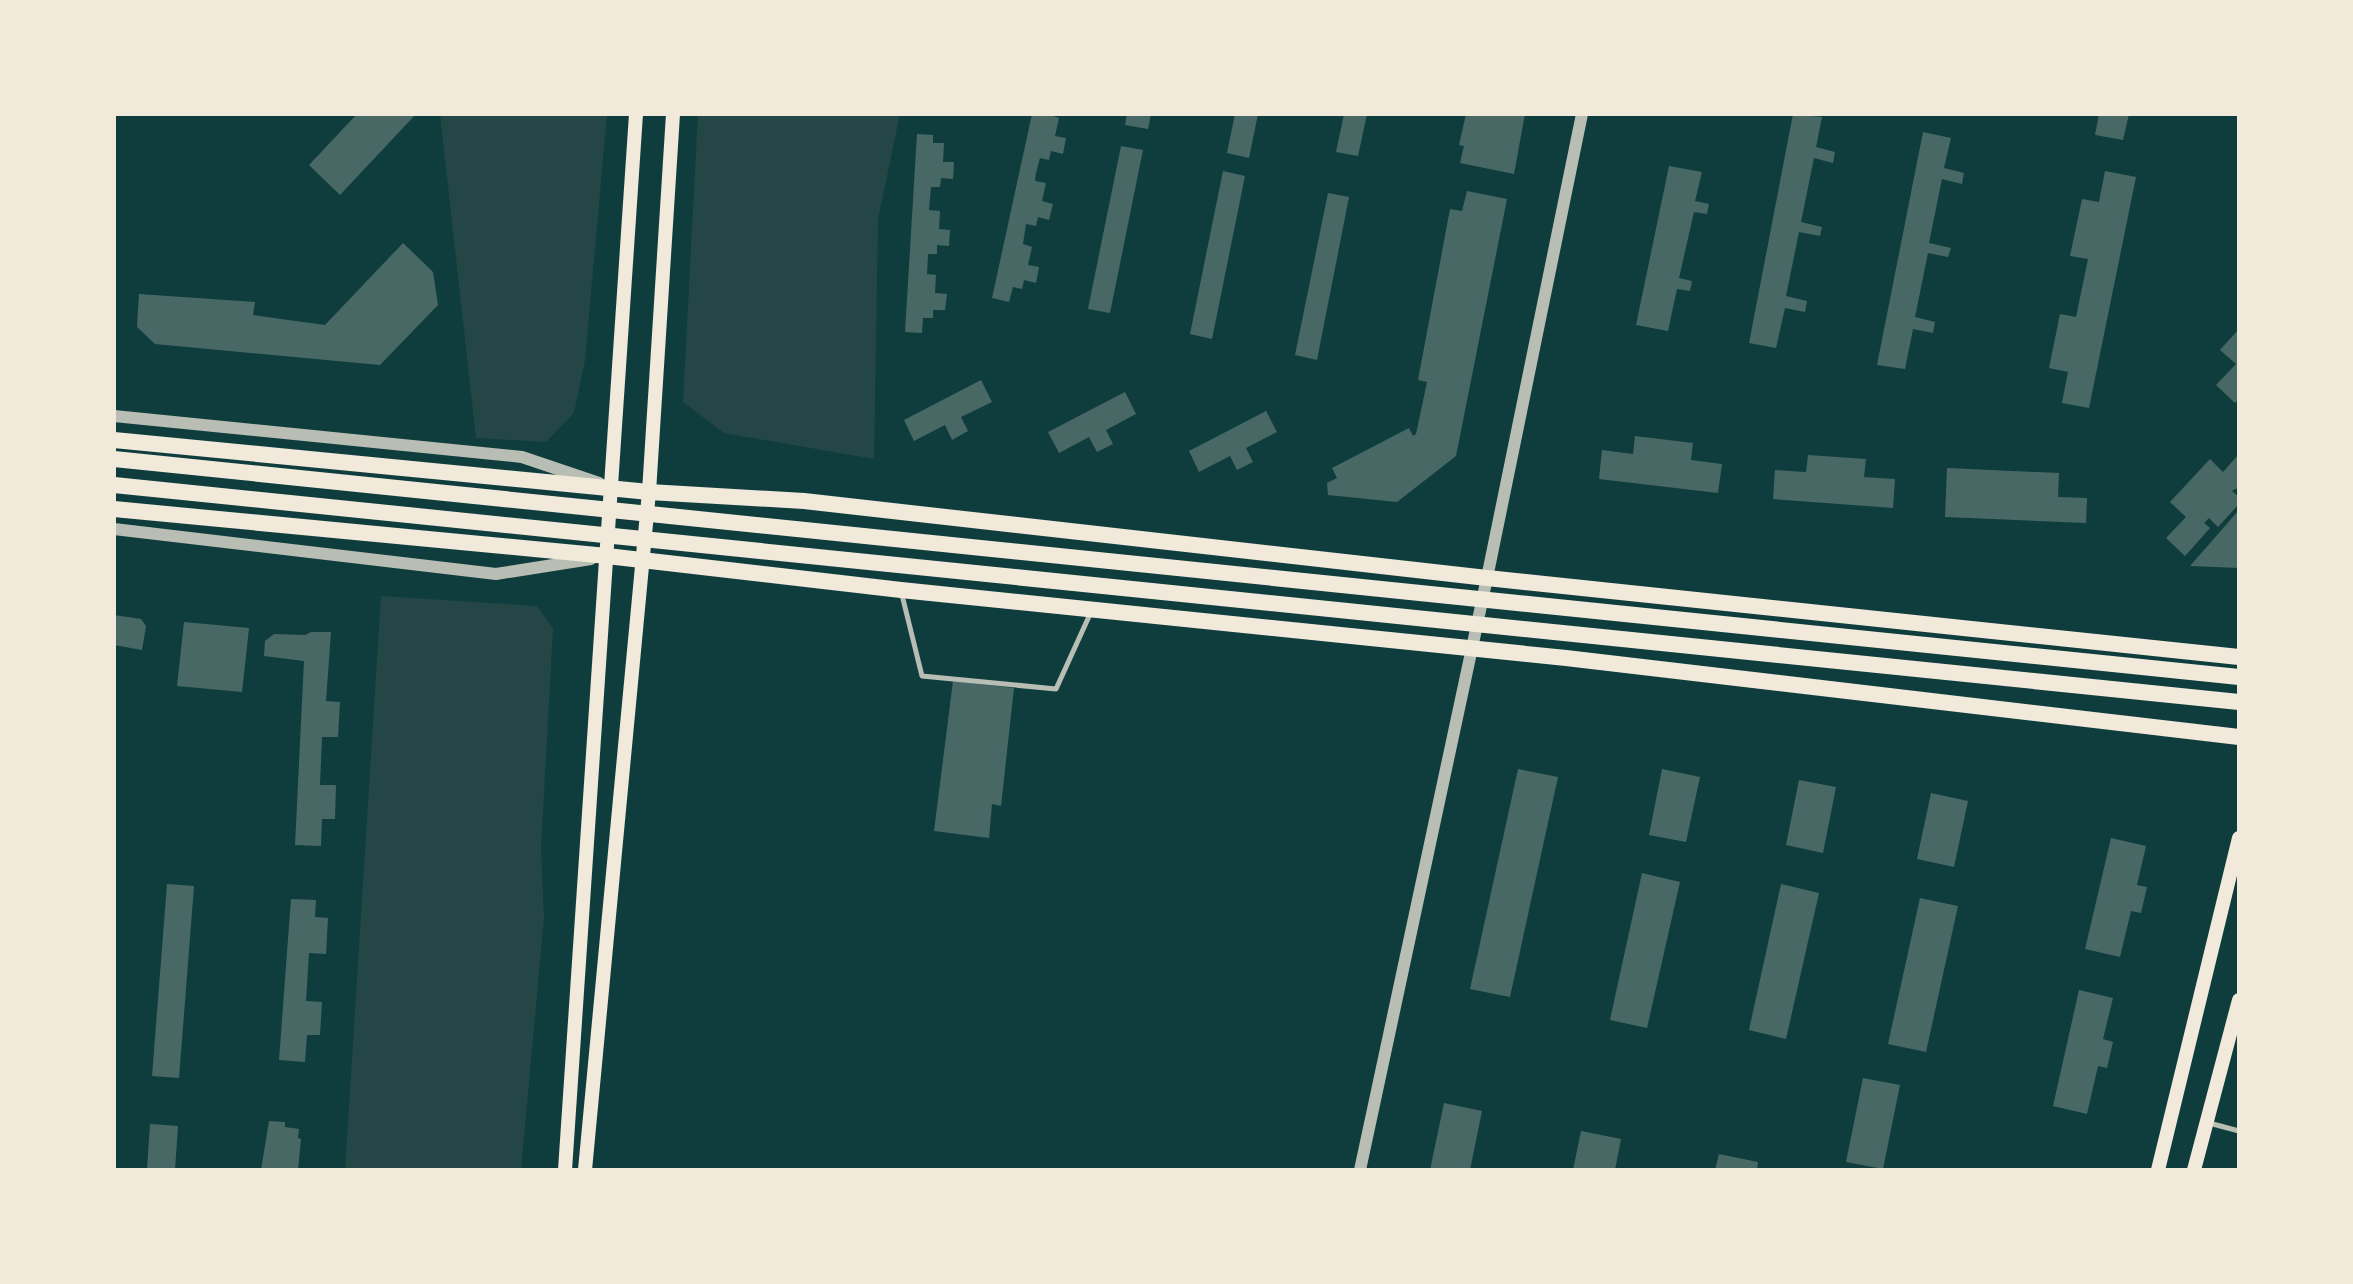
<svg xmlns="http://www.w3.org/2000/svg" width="2353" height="1284" viewBox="0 0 2353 1284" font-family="'DM Sans',sans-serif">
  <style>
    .green { fill: #244646 }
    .building { fill: #486865 }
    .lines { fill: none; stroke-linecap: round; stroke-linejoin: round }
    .service { stroke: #b8beb3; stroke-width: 5 }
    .tertiary { stroke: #b8beb3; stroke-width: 12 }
    .secondary { stroke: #f1e9da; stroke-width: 14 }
    .primary { stroke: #f1e9da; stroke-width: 16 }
    .trunk { stroke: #f1e9da; stroke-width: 16 }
  </style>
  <rect width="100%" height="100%" fill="#0f3d3e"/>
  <!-- green -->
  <g class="green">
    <polygon points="440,114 607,114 585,360 574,413 546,442 476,438"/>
    <polygon points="698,114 900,114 878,219 874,459 724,433 683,402"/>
    <polygon points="381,596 537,606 553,628 541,849 544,918 521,1170 345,1170"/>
  </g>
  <!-- building -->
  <g class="building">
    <polygon points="357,114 416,114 340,195 309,165"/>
    <polygon points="1032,114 1048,114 1059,118 1055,136 1066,138 1063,154 1051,151 1049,160 1040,158 1036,173 1035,181 1046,183 1042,201 1053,204 1049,220 1038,217 1036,226 1026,224 1023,244 1032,247 1028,265 1039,267 1036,283 1024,280 1022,289 1013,287 1009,302 992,298"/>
    <polygon points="1127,114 1151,114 1148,129 1125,125"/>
    <polygon points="1235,114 1258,114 1249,158 1227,153"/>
    <polygon points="1344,114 1367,114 1358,156 1336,152"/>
    <polygon points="1466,114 1525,114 1514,174 1460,163 1464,146 1459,145"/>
    <polygon points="1793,114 1822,117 1816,147 1835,152 1833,163 1814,158 1801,222 1822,227 1820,236 1799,232 1786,296 1807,301 1805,312 1785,308 1776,348 1749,343"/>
    <polygon points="2099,114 2129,114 2123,140 2095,135"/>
    <polygon points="1923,132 1951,138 1944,168 1964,173 1962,184 1942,179 1929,243 1951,248 1948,257 1928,253 1915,317 1935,322 1933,333 1913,329 1905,369 1877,365"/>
    <polygon points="917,134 933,135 933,143 944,143 943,162 954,162 953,179 941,178 940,187 931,187 929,210 940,211 939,229 950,230 949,246 937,245 937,254 928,254 927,274 936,275 935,293 947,294 945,310 933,310 933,318 923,318 922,333 905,332"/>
    <polygon points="1121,146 1143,150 1110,313 1088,309"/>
    <polygon points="1669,166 1702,172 1695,201 1709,204 1707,214 1694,212 1679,278 1692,281 1690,291 1677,289 1668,331 1636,325"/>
    <polygon points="1223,171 1245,176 1212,339 1190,334"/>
    <polygon points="2105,171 2136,177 2089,408 2062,403 2068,372 2049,368 2060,314 2076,317 2088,259 2070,256 2082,199 2099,202"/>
    <polygon points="1467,191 1507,199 1456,456 1397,502 1328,495 1327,483 1337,478 1332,468 1409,428 1413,436 1416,434 1427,382 1418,380 1450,209 1462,211"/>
    <polygon points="1328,193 1349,197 1317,360 1295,355"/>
    <polygon points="403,243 433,272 438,305 380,365 155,344 137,327 139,294 255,302 253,315 325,325"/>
    <polygon points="2239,329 2239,399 2235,403 2216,385 2236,364 2220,350"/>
    <polygon points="981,380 992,402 961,417 968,431 952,440 945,425 914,441 904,420"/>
    <polygon points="1125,392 1136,414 1106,430 1113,444 1097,452 1089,437 1059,453 1048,432"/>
    <polygon points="1266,411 1277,432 1246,448 1253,462 1237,470 1230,456 1199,472 1189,451"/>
    <polygon points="1635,436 1693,443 1691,460 1722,464 1718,493 1599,479 1602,450 1633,454"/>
    <polygon points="2239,454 2239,487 2232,491 2239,497 2239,504 2218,527 2209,518 2204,523 2210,528 2185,556 2166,538 2186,517 2170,502 2210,459 2223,472"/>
    <polygon points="1808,455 1866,459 1864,477 1895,479 1893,508 1773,499 1775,470 1806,472"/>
    <polygon points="1947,468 2059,473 2058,497 2087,498 2086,523 1945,517"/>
    <polygon points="2239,510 2239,568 2190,566"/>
    <polygon points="114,615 141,619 146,626 142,650 114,645"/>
    <polygon points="184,622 249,628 242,692 177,686"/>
    <polygon points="311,632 331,632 326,701 340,702 338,737 322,737 320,785 336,785 335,819 322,819 321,846 295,845 304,661 264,656 265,641 274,634 305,635"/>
    <polygon points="953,681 1014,688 1001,806 992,804 989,838 934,831"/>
    <polygon points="1518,769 1558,777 1510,997 1470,989"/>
    <polygon points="1662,769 1700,777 1686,842 1649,835"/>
    <polygon points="1799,780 1836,787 1823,853 1786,845"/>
    <polygon points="1931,793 1968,801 1954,867 1917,859"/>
    <polygon points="2111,838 2146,846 2137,885 2147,887 2141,913 2131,911 2120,957 2085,949"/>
    <polygon points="1642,873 1680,882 1647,1028 1610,1020"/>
    <polygon points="167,884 194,886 179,1078 152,1076"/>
    <polygon points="1781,884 1819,893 1786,1039 1749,1030"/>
    <polygon points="1920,898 1958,906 1926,1052 1888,1044"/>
    <polygon points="291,899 316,900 315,917 328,918 326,954 309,953 306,1001 322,1002 320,1035 307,1035 305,1062 279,1060"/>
    <polygon points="2079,990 2113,998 2103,1039 2113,1042 2107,1068 2098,1066 2087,1114 2053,1106"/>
    <polygon points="1863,1078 1900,1085 1883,1169 1846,1162"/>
    <polygon points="1444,1103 1482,1111 1470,1170 1430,1170"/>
    <polygon points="269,1121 285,1122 285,1127 299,1129 298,1138 301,1139 298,1170 261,1170"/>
    <polygon points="150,1124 178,1126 175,1170 147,1170"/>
    <polygon points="1581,1131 1621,1139 1615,1170 1573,1170"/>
    <polygon points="1719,1154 1758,1162 1757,1170 1715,1170"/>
  </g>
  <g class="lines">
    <!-- service -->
    <g class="service">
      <polyline points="902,595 922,676 1056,689 1091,612"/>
      <polyline points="2209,1123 2239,1131"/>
    </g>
    <!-- tertiary -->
    <g class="tertiary">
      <polyline points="114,416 522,457 599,483"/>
      <polyline points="114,529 496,574 591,559"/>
      <polyline points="1360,1170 1487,578 1582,114"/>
    </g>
    <!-- secondary -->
    <g class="secondary">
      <polyline points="565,1170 636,114"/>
      <polyline points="585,1170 649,492 673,114"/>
      <polyline points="2158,1170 2239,838"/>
      <polyline points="2194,1170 2239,1000"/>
    </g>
    <!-- primary -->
    <g class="primary">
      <polyline points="114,440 649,492 804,501 1487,578 2239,657"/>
      <polyline points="114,509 607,556 901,590 1566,658 2239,737"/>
    </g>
    <!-- trunk -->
    <g class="trunk">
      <polyline points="114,459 2239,677"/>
      <polyline points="114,485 2239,702"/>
    </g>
  </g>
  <!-- border -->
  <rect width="2353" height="1284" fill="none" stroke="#f1e9da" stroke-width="232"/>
</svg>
